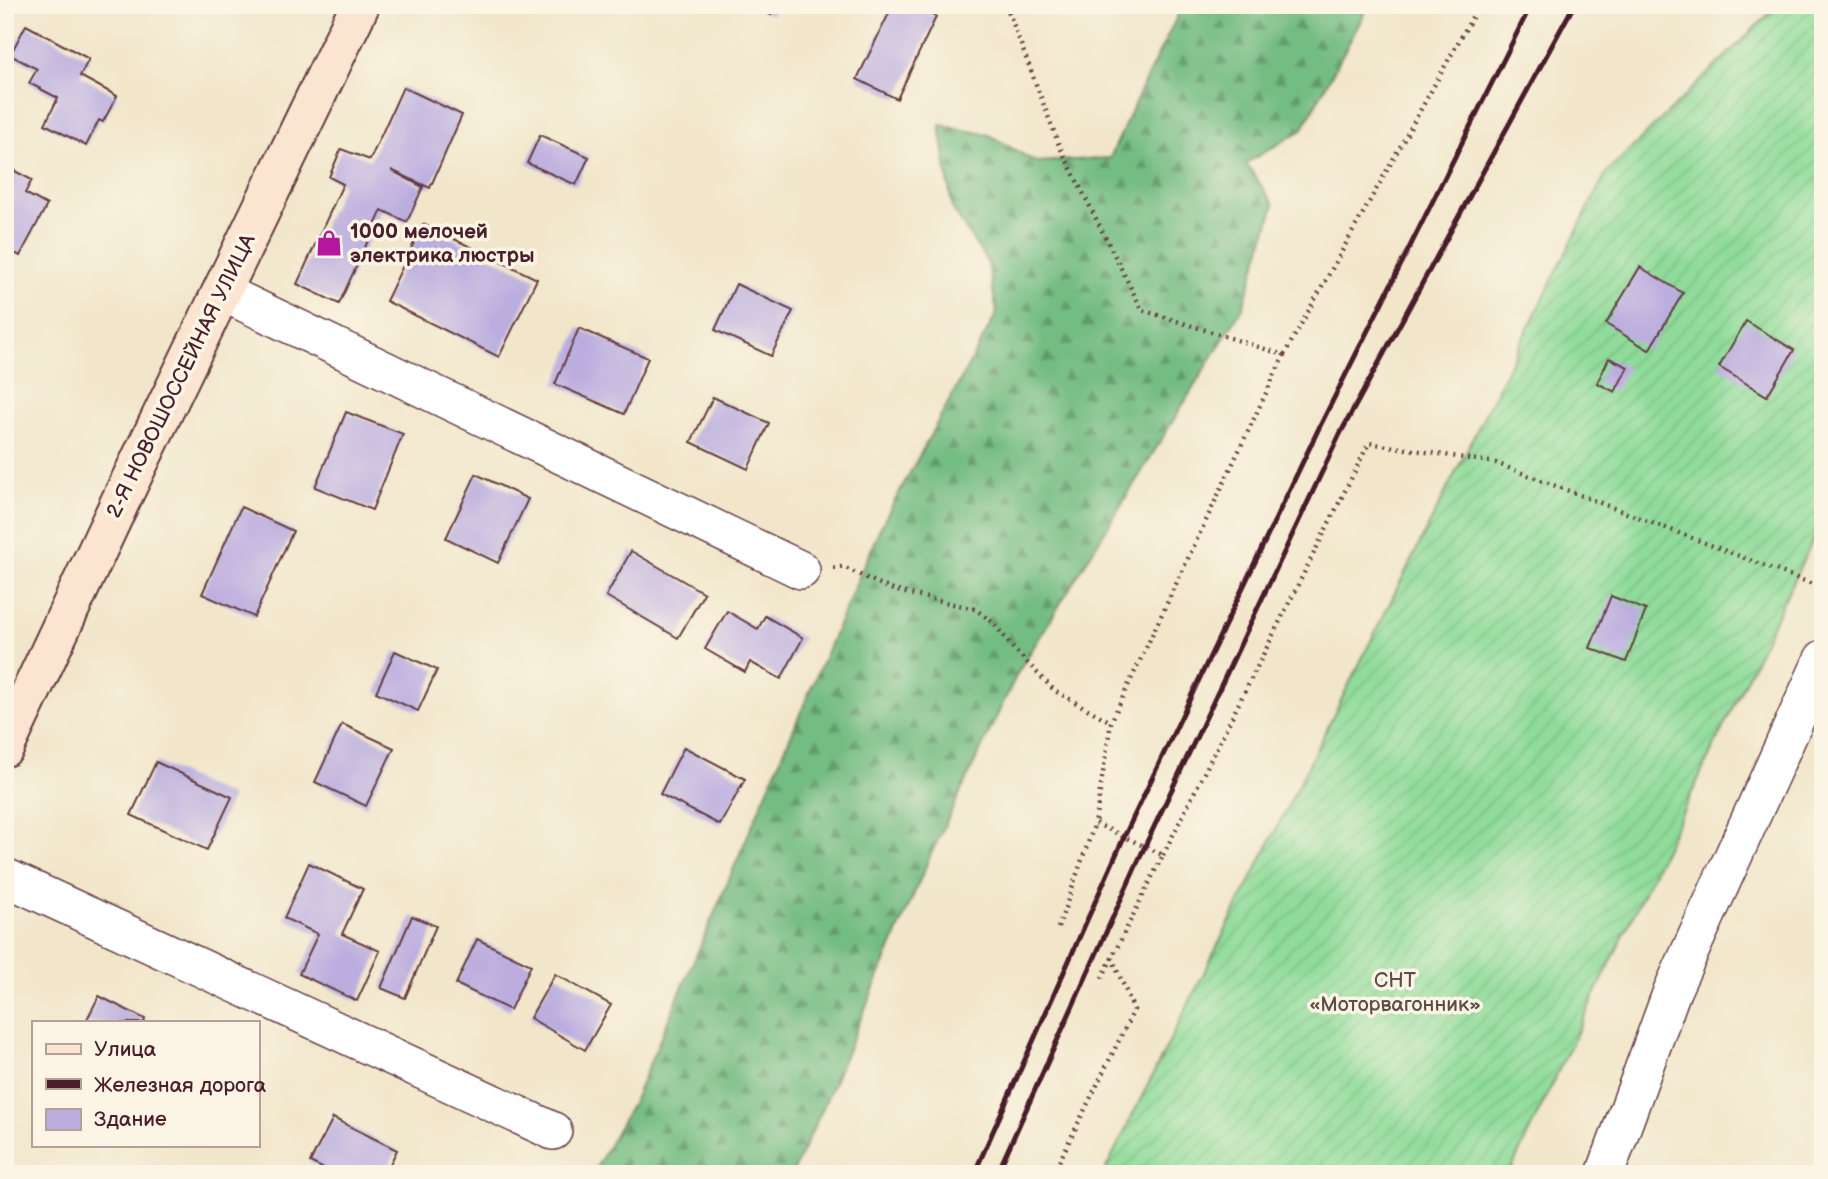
<svg xmlns="http://www.w3.org/2000/svg" width="1828" height="1179" viewBox="0 0 1828 1179" font-family="'Balsamiq Sans',sans-serif">
  <style>
    .forest { fill: url(#forest-firs); stroke: #5e6e56; stroke-width: 2 }
    .garden { fill: url(#garden-furrows); stroke: #6c7e62; stroke-width: 2 }
    .building { fill: #bbaedf }
    .lines { fill: none; stroke-linecap: round; stroke-linejoin: round }
    .street-casing { stroke: #633d43; stroke-width: 40 }
    .secondary-casing { stroke: #633d43; stroke-width: 42 }
    .path { stroke: #633d43; stroke-width: 4.5; stroke-dasharray: 2 5; stroke-linecap: butt }
    .street { stroke: #fff; stroke-width: 37 }
    .secondary { stroke: #fce5d0; stroke-width: 38 }
    .rail { stroke: #4a1f2b; stroke-width: 5 }
    .labels { text-anchor: middle; dominant-baseline: central; stroke-width: 7; stroke-linejoin: round; paint-order: stroke }
    .poi-label { font-size: 21px; font-weight: bold; fill: #4a1f2b; stroke: #fcf5e5; text-anchor: start }
    .street-label { font-size: 21px; fill: #4a1f2b; stroke: #fcf5e5 }
    .park-label { font-size: 21px; fill: #5b4e47; stroke: #fcf5e5 }
  </style>
  <defs>
    <pattern id="forest-firs" width="22" height="20" patternUnits="userSpaceOnUse" patternTransform="scale(1.75)"><rect width="22" height="20" fill="#73bc82"/><path d="M5 1l3.5 6h-7zM16 11l3.5 6h-7z" fill="#60986b"/></pattern>
    <pattern id="garden-furrows" width="10" height="10" patternUnits="userSpaceOnUse" patternTransform="scale(1.75)"><rect width="10" height="10" fill="#8fdc9a"/><path d="M-1 1l2-2M0 10L10 0M9 11l2-2" fill="none" stroke="#7dbc85"/></pattern>
  </defs>
  <rect width="100%" height="100%" fill="#fcf5e5"/>
  <filter id="ink" filterUnits="userSpaceOnUse"><feTurbulence type="fractalNoise" baseFrequency=".0143" numOctaves="2"/><feDisplacementMap in="SourceGraphic" scale="14" xChannelSelector="R" yChannelSelector="G"/><feConvolveMatrix kernelMatrix="1 2 1 2 8 2 1 2 1" color-interpolation-filters="sRGB"/></filter>
  <filter id="wash" filterUnits="userSpaceOnUse"><feTurbulence type="fractalNoise" baseFrequency=".00686" numOctaves="4" result="noise"/><feDisplacementMap in="SourceGraphic" scale="28" xChannelSelector="R" yChannelSelector="G"/><feGaussianBlur stdDeviation="1.57" result="paint"/><feColorMatrix in="noise" values="0 0 0 0 0 0 0 0 0 0 0 0 0 0 0 0 0 1.4 0 .05"/><feComposite in="paint" operator="in"/></filter>
  <g filter="url(#wash)">
    <rect width="100%" height="100%" fill="#f1e6ca"/>
    <!-- forest -->
    <polygon class="forest" points="1183,5 1369,5 1302,130 1246,163 1274,205 1243,307 1017,674 930,856 822,1110 792,1174 593,1174 634,1100 880,528 997,313 988,263 952,208 940,125 989,135 1036,162 1110,158 1146,79"/>
    <!-- garden -->
    <polygon class="garden" points="1778,5 1823,5 1823,519 1509,1174 1103,1174 1606,173"/>
    <g id="blocks">
      <!-- building -->
      <g class="building">
        <polygon points="750,5 776,5 771,15"/>
        <polygon points="893,5 912,5 936,17 897,99 857,79"/>
        <polygon points="26,25 89,59 80,76 117,96 103,122 99,120 86,146 45,124 58,98 29,83 37,69 10,55"/>
        <polygon points="403,87 462,115 430,188 391,170 423,187 407,222 382,210 339,304 297,284 343,184 329,177 341,149 370,160"/>
        <polygon points="540,135 589,157 576,185 527,163"/>
        <polygon points="5,166 32,180 25,193 47,205 20,256 5,248"/>
        <polygon points="423,224 537,279 499,357 386,301"/>
        <polygon points="1640,267 1683,293 1649,350 1606,324"/>
        <polygon points="736,284 793,311 771,356 715,330"/>
        <polygon points="1746,321 1794,350 1767,396 1719,367"/>
        <polygon points="579,328 648,358 624,414 555,384"/>
        <polygon points="1609,358 1628,367 1615,392 1597,383"/>
        <polygon points="713,397 769,423 748,469 691,442"/>
        <polygon points="346,412 403,434 372,510 315,487"/>
        <polygon points="476,474 528,499 498,563 446,538"/>
        <polygon points="241,507 293,531 254,617 202,594"/>
        <polygon points="631,551 704,593 678,638 606,596"/>
        <polygon points="1611,596 1646,610 1626,662 1590,648"/>
        <polygon points="727,611 758,629 765,616 803,638 781,679 750,662 745,672 705,649"/>
        <polygon points="395,651 437,670 418,711 376,692"/>
        <polygon points="342,724 394,748 366,806 315,782"/>
        <polygon points="684,747 745,779 720,825 660,794"/>
        <polygon points="156,762 232,797 207,850 131,815"/>
        <polygon points="309,863 363,889 342,934 380,951 357,1001 299,974 318,934 284,918"/>
        <polygon points="412,916 436,926 405,998 381,988"/>
        <polygon points="477,939 531,965 510,1010 456,984"/>
        <polygon points="555,974 611,1005 585,1050 530,1018"/>
        <polygon points="99,996 145,1019 144,1023 85,1023"/>
        <polygon points="333,1118 397,1150 385,1174 334,1174 310,1162"/>
      </g>
    </g>
  </g>
  <g filter="url(#ink)">
    <use href="#blocks" fill-opacity="0" stroke="#633d43" stroke-width="2"/>
    <g class="lines">
      <!-- street casing -->
      <g class="street-casing">
        <g id="street">
          <polyline points="222,292 801,570"/>
          <polyline points="5,877 553,1131"/>
          <polyline points="1605,1174 1672,991 1823,659"/>
        </g>
      </g>
      <!-- secondary casing -->
      <g class="secondary-casing">
        <polyline id="secondary" points="5,747 120,502 360,5"/>
      </g>
      <!-- path -->
      <g class="path">
        <polyline points="1006,5 1059,145 1142,310 1284,355 1111,722 1095,823"/>
        <polyline points="1284,355 1479,5"/>
        <polyline points="833,568 843,567 893,590 975,609 994,623 1013,648 1055,691 1111,722"/>
        <polyline points="1163,855 1369,443 1496,463 1823,588"/>
        <polyline points="1058,928 1095,823 1163,855 1102,978"/>
        <polyline points="1053,1174 1134,1010 1112,958"/>
      </g>
      <!-- street -->
      <use href="#street" class="street"/>
      <!-- secondary -->
      <use href="#secondary" class="secondary"/>
      <!-- rail -->
      <g class="rail">
        <polyline points="974,1174 1124,837 1318,430 1531,5"/>
        <polyline points="997,1174 1145,846 1340,434 1574,5"/>
      </g>
    </g>
  </g>
  <!-- icons -->
  <defs>
    <g id="shop-bare" transform="scale(2.1)"><path d="M-5-2.5h2.3a2.7 3.5 0 0 1 5.4 0H5L5.5 6h-11ZM-1.5-2.5h3a1.5 2.3 0 0 0-3 0Z" fill="#b5179e" stroke="#fcf5e5" stroke-width="2.5" paint-order="stroke"/></g>
  </defs>
  <g fill-rule="evenodd">
    <use href="#shop-bare" x="329" y="243"/>
  </g>
  <g class="labels">
    <!-- poi labels -->
    <g class="poi-label">
      <text x="350" y="231">1000 мелочей<tspan x="350" dy="24">электрика люстры</tspan></text>
    </g>
    <!-- street labels -->
    <g class="street-label">
      <text transform="translate(181 376) rotate(-64)">2-Я НОВОШОССЕЙНАЯ УЛИЦА</text>
    </g>
    <!-- park labels -->
    <g class="park-label">
      <text x="1395" y="980">СНТ<tspan x="1395" dy="24">«Моторвагонник»</tspan></text>
    </g>
  </g>
  <!-- margin -->
  <rect width="1828" height="1179" fill="none" stroke="#fcf5e5" stroke-width="28"/>
  <!-- legend -->
  <rect x="32" y="1021" width="228" height="126" fill="#fcf5e5" stroke="#b59f9b" stroke-width="2"/>
  <rect x="46" y="1044" width="35" height="10" fill="#fce5d0" stroke="#b59f9b" stroke-width="2"/>
  <text x="94" y="1056" font-size="21" fill="#4a1f2b">Улица</text>
  <rect x="46" y="1079" width="35" height="10" fill="#4a1f2b" stroke="#b59f9b" stroke-width="2"/>
  <text x="94" y="1092" font-size="21" fill="#4a1f2b">Железная дорога</text>
  <rect x="46" y="1109" width="35" height="21" fill="#bbaedf" stroke="#b59f9b" stroke-width="2"/>
  <text x="94" y="1126" font-size="21" fill="#4a1f2b">Здание</text>
</svg>
